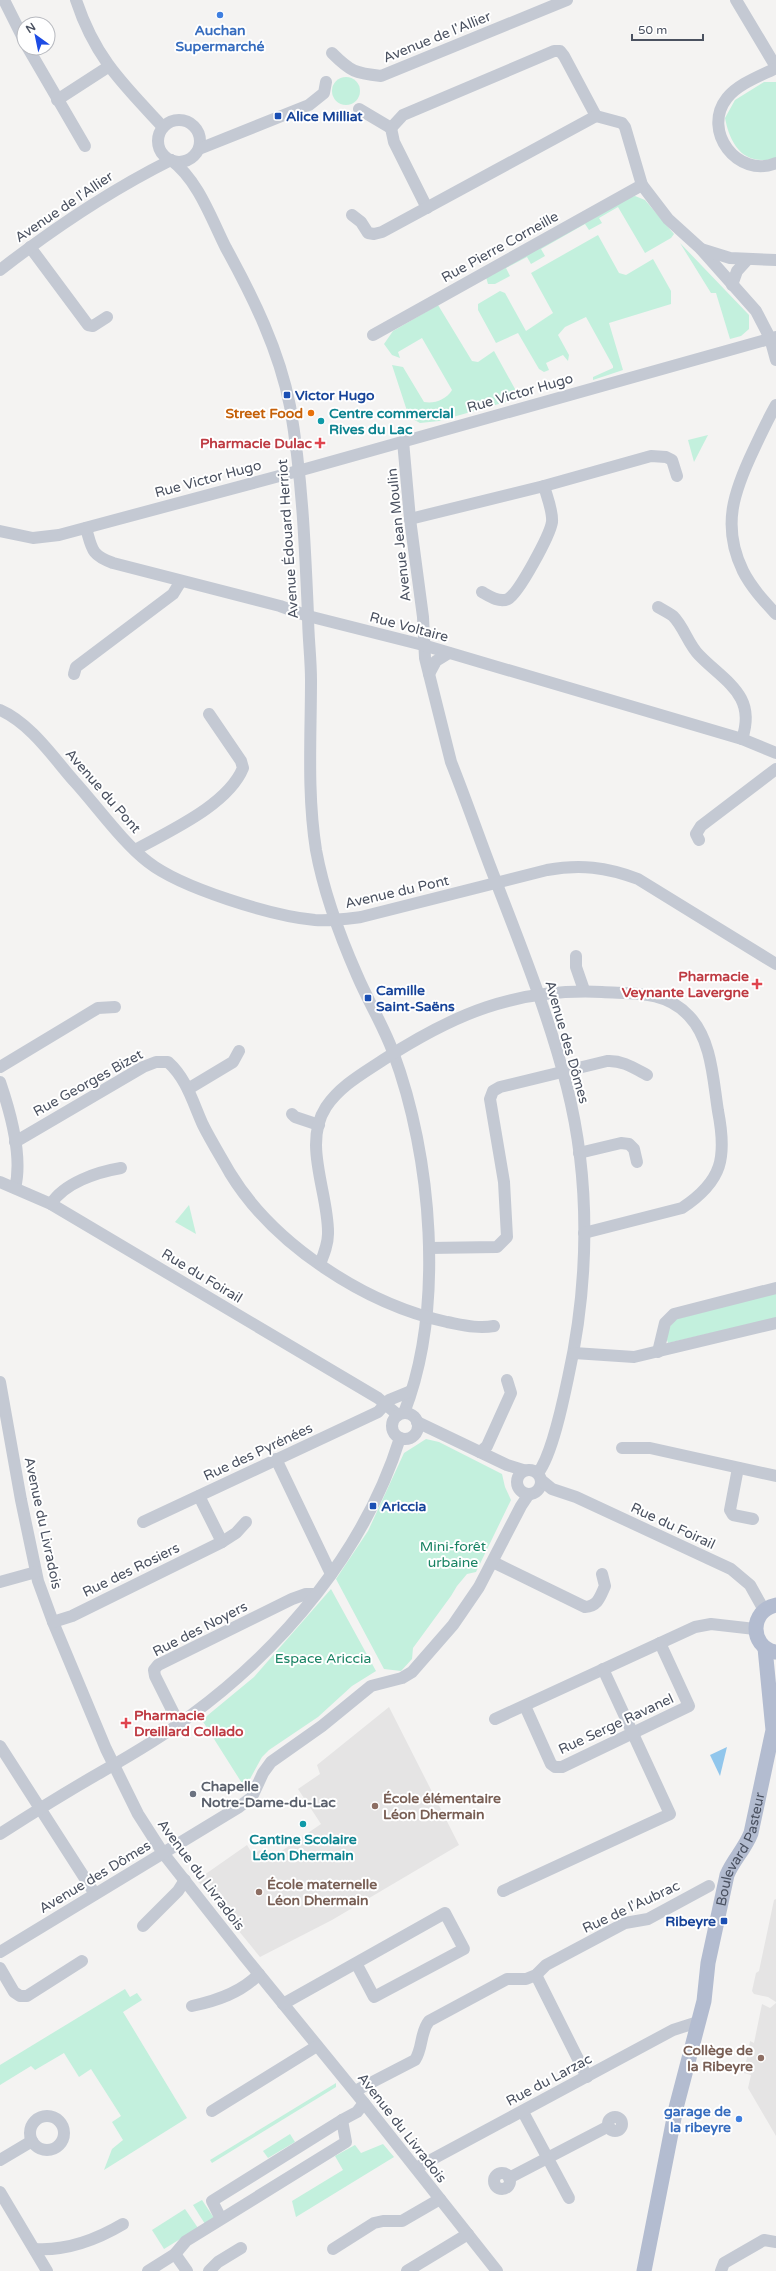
<svg xmlns="http://www.w3.org/2000/svg" width="776" height="2271" viewBox="0 0 776 2271" font-family="'Varela Round',sans-serif">
  <style>
    .education { fill: #e5e4e4 }
    .green { fill: #c3f0dd }
    .water { fill: #91c6ec }
    .lines { fill: none; stroke-linecap: round; stroke-linejoin: round }
    .minor { stroke: #c4c9d3; stroke-width: 12 }
    .major { stroke: #b3bcd0; stroke-width: 15 }
    .shop-dot { fill: #3f7fe0; stroke: #fff; stroke-width: 1.5 }
    .transit-dot { fill: #1a4fb4; stroke: #fff; stroke-width: 1.5 }
    .food-dot { fill: #e8710a; stroke: #fff; stroke-width: 1.5 }
    .culture-dot { fill: #0f9aa8; stroke: #fff; stroke-width: 1.5 }
    .health-dot { fill: #e0444e; stroke: #fff; stroke-width: 1.5 }
    .worship-dot { fill: #6b7280; stroke: #fff; stroke-width: 1.5 }
    .education-dot { fill: #8d6e63; stroke: #fff; stroke-width: 1.5 }
    .labels { text-anchor: middle; dominant-baseline: central; stroke-width: 4; stroke-linejoin: round; paint-order: stroke }
    .shop-label { font-size: 14px; font-weight: bold; fill: #366cbe; stroke: #fff }
    .street-label { font-size: 14px; fill: #4a5160; stroke: #fff }
    .transit-label { font-size: 14px; font-weight: bold; fill: #164399; stroke: #fff; text-anchor: start }
    .food-label { font-size: 14px; font-weight: bold; fill: #c56008; stroke: #fff; text-anchor: end }
    .culture-label { font-size: 14px; font-weight: bold; fill: #0d838f; stroke: #fff; text-anchor: start }
    .health-label { font-size: 14px; font-weight: bold; fill: #be3a42; stroke: #fff; text-anchor: end }
    .park-label { font-size: 14px; fill: #198363; stroke: #fff }
    .worship-label { font-size: 14px; font-weight: bold; fill: #5b616d; stroke: #fff; text-anchor: start }
    .education-label { font-size: 14px; font-weight: bold; fill: #785e54; stroke: #fff; text-anchor: start }
  </style>
  <rect width="100%" height="100%" fill="#f4f3f2"/>
  <!-- education -->
  <g class="education">
    <polygon points="389,1707 459,1845 332,1920 260,1957 197,1880 247,1845 253,1855 260,1850 267,1861 321,1824 298,1789 320,1774 317,1765"/>
    <polygon points="776,1899 776,2002 768,1997 754,1994 752,1991 756,1973 759,1971 774,1900"/>
    <polygon points="776,2003 776,2136 748,2088 751,2075 744,2073 750,2041 754,2043 762,2004 770,2008"/>
  </g>
  <!-- green -->
  <g class="green">
    <circle cx="346" cy="91" r="14"/>
    <path d="M764 82H776V158C772 160 768 160 764 160 739 161 729 139 725 118L735 100Z"/>
    <polygon points="635,196 645,200 674,234 671,238 645,253 618,207 599,218 602,223 589,230 585,224 541,249 545,256 531,264 527,257 506,268 510,276 495,284 488,284 486,277 627,198"/>
    <polygon points="598,235 619,273 626,275 653,259 671,291 671,304 609,323 623,370 593,380 593,377 613,368 613,366 586,317 565,327 558,335 569,355 568,361 563,355 546,363 549,370 544,372 539,369 518,333 496,343 478,310 478,304 500,291 505,293 526,331 553,313 531,273"/>
    <polygon points="680,243 749,315 749,329 741,336 730,339 716,293 711,293"/>
    <path d="M438 305 472 361 478 362 494 351 520 398 439 421 420 423 409 417 392 365 403 367 424 402C434 404 446 400 452 390L422 338 398 352 400 358 392 355 384 344 393 331Z"/>
    <polygon points="708,435 694,462 688,440"/>
    <polygon points="189,1205 196,1234 175,1222"/>
    <path d="M776 1293V1318L668 1343C664 1334 670 1325 676 1319Z"/>
    <polygon points="426,1439 439,1442 502,1474 505,1487 511,1500 476,1572 467,1574 457,1586 451,1596 413,1648 412,1659 401,1671 384,1669 336,1579 368,1531 404,1453"/>
    <polygon points="331,1589 376,1671 352,1686 318,1717 269,1750 262,1757 245,1788 202,1720 254,1677"/>
    <polygon points="125,1989 130,1997 137,1993 142,2000 123,2012 187,2118 104,2170 112,2149 123,2140 112,2122 121,2116 91,2069 79,2077 64,2053 35,2070 31,2066 0,2085 0,2065"/>
    <polygon points="336,2083 336,2087 212,2163 210,2160"/>
    <polygon points="290,2134 295,2142 268,2158 263,2151"/>
    <polygon points="383,2144 394,2157 296,2217 292,2201 343,2170 335,2156 355,2145 361,2153"/>
    <polygon points="202,2200 214,2218 205,2224 193,2205"/>
    <polygon points="185,2209 198,2228 164,2249 152,2230"/>
  </g>
  <!-- water -->
  <polygon class="water" points="727,1747 720,1776 710,1755"/>
  <g class="lines">
    <!-- minor -->
    <g class="minor">
      <polyline points="4,0 24,40"/>
      <path d="M76 0C95 58 123 84 163 127"/>
      <polyline points="736,0 776,67"/>
      <polyline points="28,48 85,146"/>
      <path d="M332 53C351 72 355 73 381 76L567 0"/>
      <path d="M776 68C760 76 738 84 727 98 701 131 738 179 776 163"/>
      <polyline points="57,100 108,67"/>
      <polyline points="359,109 391,128 403,115 554,51 560,51 564,56 596,116"/>
      <polyline points="596,116 622,123 625,127 642,185 668,219 700,248 756,311 770,338 776,360"/>
      <circle cx="179" cy="141" r="21"/>
      <polyline points="391,128 394,142 427,208"/>
      <polyline points="199,149 309,105 324,93 326,82"/>
      <path d="M171 160C198 180 211 218 226 248 253 297 279 350 290 406 302 475 305 545 308 615 308 637 311 658 311 680 311 737 307 793 316 850 324 894 339 934 357 975 368 1001 383 1025 393 1052 432 1156 445 1308 404 1413"/>
      <polyline points="352,215 361,222 368,233 374,234 382,232 596,116"/>
      <polyline points="30,247 88,325 93,326 107,317"/>
      <polyline points="701,249 730,258 776,260"/>
      <path d="M0 270C54 228 109 191 171 160"/>
      <polyline points="732,285 737,271 747,260"/>
      <polyline points="373,335 642,185"/>
      <path d="M776 405C768 419 761 434 754 449 734 491 721 526 743 571 751 587 764 601 776 614"/>
      <path d="M403 441 410 519 423 617 425 658 451 762C465 797 477 832 490 866 518 939 548 1012 567 1087 591 1181 589 1284 568 1378 563 1402 552 1455 538 1473"/>
      <polyline points="410,519 544,486 651,456 666,457 672,460 677,476"/>
      <path d="M86 528C92 549 91 555 113 563L280 606 308 616 423 645 742 739 776 753"/>
      <polyline points="0,531 33,538 59,535 309,468 776,337"/>
      <path d="M482 592C489 596 499 603 508 599 519 593 550 535 552 522 553 511 547 497 544 486"/>
      <path d="M658 607C663 610 669 613 673 616 684 627 688 644 699 655 725 682 757 695 742 739"/>
      <polyline points="74,674 76,667 173,594 181,581"/>
      <polyline points="429,674 436,661 449,653"/>
      <path d="M0 710C30 723 53 757 74 781 96 805 123 843 148 862 181 888 272 916 315 920 331 921 345 919 361 917L547 870C580 864 606 867 638 879L776 964"/>
      <polyline points="699,840 696,834 701,826 776,769"/>
      <path d="M135 850C169 831 228 805 243 768L241 761 209 714"/>
      <polyline points="576,956 576,967 584,990"/>
      <polyline points="0,1067 98,1008 115,1007"/>
      <path d="M0 1082C10 1111 23 1157 15 1188"/>
      <polyline points="188,1089 233,1062 239,1051"/>
      <polyline points="292,1114 295,1117 319,1125"/>
      <path d="M15 1142 143 1067 156 1062H168C187 1079 193 1103 203 1125 211 1141 221 1157 230 1173 274 1245 365 1304 447 1322 463 1325 478 1329 494 1326"/>
      <polyline points="579,1153 621,1143 629,1144 634,1149 637,1162"/>
      <polyline points="0,1182 51,1204 378,1398 398,1415"/>
      <path d="M51 1204C64 1183 97 1172 121 1168"/>
      <path d="M429 1248 497 1247 507 1237 504 1182 490 1099 493 1091 500 1087 607 1061C622 1060 634 1068 647 1075"/>
      <path d="M320 1264C324 1254 328 1244 328 1234 329 1194 302 1144 326 1107 340 1086 362 1074 383 1060 454 1014 515 988 602 992 633 994 665 990 689 1016 712 1040 713 1080 718 1111 727 1157 723 1181 682 1208L584 1233"/>
      <polyline points="658,1352 665,1323 674,1314 776,1288"/>
      <polyline points="574,1353 634,1357 776,1323"/>
      <polyline points="0,1382 21,1500 38,1581 53,1622 106,1749 138,1814 163,1853 245,1957 364,2103 497,2271"/>
      <circle cx="405" cy="1426" r="13"/>
      <polyline points="417,1422 507,1465 523,1470"/>
      <polyline points="622,1448 650,1448 776,1476"/>
      <polyline points="480,1452 487,1446 511,1393 507,1380"/>
      <polyline points="276,1459 331,1574"/>
      <polyline points="738,1468 730,1510 733,1515 753,1519"/>
      <circle cx="529" cy="1482" r="12"/>
      <polyline points="541,1480 552,1489 576,1497 731,1569 750,1585 764,1610"/>
      <polyline points="143,1522 378,1412 389,1400 411,1391"/>
      <polyline points="222,1542 236,1533 246,1522"/>
      <path d="M493 1562 585 1607C598 1606 600 1597 605 1586L602 1574"/>
      <polyline points="0,1582 36,1572"/>
      <polyline points="53,1622 72,1616 222,1542 199,1496"/>
      <polyline points="525,1706 551,1764 555,1767 562,1767 689,1706 660,1643"/>
      <polyline points="495,1719 695,1627 711,1624 755,1629"/>
      <polyline points="179,1724 155,1676 154,1670 158,1665 292,1599 306,1594 315,1594"/>
      <polyline points="0,1746 95,1894"/>
      <path d="M0 1834C34 1812 68 1791 103 1771 133 1754 163 1736 190 1716 284 1647 365 1550 400 1438"/>
      <polyline points="503,1891 670,1814 603,1669"/>
      <polyline points="143,1926 178,1891 185,1880"/>
      <polyline points="0,1952 239,1807 252,1797 263,1773 271,1762 322,1726 371,1686 402,1678 412,1672 453,1625 479,1587 521,1506 529,1494"/>
      <polyline points="0,1968 14,1992 20,1996 27,1996 82,1961"/>
      <polyline points="536,1975 587,2077"/>
      <polyline points="283,2004 445,1913 464,1949 374,1997 356,1963"/>
      <path d="M192 2006C216 2001 241 1993 259 1974"/>
      <path d="M355 2091 415 2060C423 2048 420 2032 429 2021L507 1979H526L536 1975 546 1965 625 1923 648 1919 709 1886"/>
      <polyline points="212,2111 317,2046"/>
      <polyline points="523,2112 569,2198"/>
      <circle cx="47" cy="2133" r="17"/>
      <circle cx="615" cy="2124" r="7"/>
      <polyline points="342,2120 357,2112 364,2103"/>
      <polyline points="0,2160 32,2141"/>
      <polyline points="416,2168 673,2030 698,2022"/>
      <circle cx="502" cy="2181" r="8"/>
      <polyline points="509,2178 609,2126"/>
      <polyline points="0,2192 47,2271"/>
      <path d="M35 2249C67 2251 96 2240 123 2224"/>
      <polyline points="333,2249 374,2223 383,2221 402,2221 440,2199"/>
      <polyline points="175,2254 187,2271"/>
      <polyline points="148,2271 175,2254 186,2241 346,2142 342,2120 212,2201 221,2219"/>
      <polyline points="209,2271 218,2262 241,2248"/>
      <polyline points="407,2271 468,2234"/>
      <polyline points="721,2271 724,2263 764,2240 776,2242"/>
    </g>
    <!-- major -->
    <g class="major">
      <path d="M775 1652C749 1646 750 1610 776 1605"/>
      <path id="s1" d="M644 2271 676 2108 704 2001 708 1963 727 1875C733 1860 745 1849 751 1833L773 1730 765 1648"/>
    </g>
  </g>
  <!-- markers -->
  <g class="shop-dot">
    <circle cx="220" cy="15" r="4"/>
    <circle cx="739" cy="2119" r="4"/>
  </g>
  <g class="transit-dot">
    <rect x="274" y="112" width="8" height="8" rx="2"/>
    <rect x="283" y="391" width="8" height="8" rx="2"/>
    <rect x="364" y="994" width="8" height="8" rx="2"/>
    <rect x="369" y="1502" width="8" height="8" rx="2"/>
    <rect x="720" y="1917" width="8" height="8" rx="2"/>
  </g>
  <circle class="food-dot" cx="311" cy="413" r="4"/>
  <g class="culture-dot">
    <circle cx="321" cy="421" r="4"/>
    <circle cx="303" cy="1824" r="4"/>
  </g>
  <g class="health-dot">
    <path d="M318 437h4v4h4v4h-4v4h-4v-4h-4v-4h4z"/>
    <path d="M755 978h4v4h4v4h-4v4h-4v-4h-4v-4h4z"/>
    <path d="M124 1717h4v4h4v4h-4v4h-4v-4h-4v-4h4z"/>
  </g>
  <circle class="worship-dot" cx="193" cy="1794" r="4"/>
  <g class="education-dot">
    <circle cx="375" cy="1806" r="4"/>
    <circle cx="259" cy="1892" r="4"/>
    <circle cx="761" cy="2058" r="4"/>
  </g>
  <g class="labels">
    <!-- shop labels -->
    <g class="shop-label">
      <text x="220" y="30">Auchan<tspan x="220" dy="16">Supermarché</tspan></text>
      <text x="731" y="2111" text-anchor="end">garage de<tspan x="731" dy="16">la ribeyre</tspan></text>
    </g>
    <!-- street labels -->
    <g class="street-label">
      <text transform="translate(437 37) rotate(-22)">Avenue de l'Allier</text>
      <text transform="translate(64 207) rotate(-34)">Avenue de l'Allier</text>
      <text transform="translate(500 247) rotate(-29)">Rue Pierre Corneille</text>
      <text transform="translate(520 393) rotate(-16)">Rue Victor Hugo</text>
      <text transform="translate(208 479) rotate(-15)">Rue Victor Hugo</text>
      <text transform="translate(399 535) rotate(-96)">Avenue Jean Moulin</text>
      <text transform="translate(288 539) rotate(-94)">Avenue Édouard Herriot</text>
      <text transform="translate(409 627) rotate(15)">Rue Voltaire</text>
      <text transform="translate(103 791) rotate(49)">Avenue du Pont</text>
      <text transform="translate(397 892) rotate(-13)">Avenue du Pont</text>
      <text transform="translate(567 1042) rotate(74)">Avenue des Dômes</text>
      <text transform="translate(88 1083) rotate(-29)">Rue Georges Bizet</text>
      <text transform="translate(202 1276) rotate(31)">Rue du Foirail</text>
      <text transform="translate(258 1452) rotate(-25)">Rue des Pyrénées</text>
      <text transform="translate(43 1523) rotate(78)">Avenue du Livradois</text>
      <text transform="translate(673 1526) rotate(25)">Rue du Foirail</text>
      <text transform="translate(131 1570) rotate(-26)">Rue des Rosiers</text>
      <text transform="translate(200 1629) rotate(-27)">Rue des Noyers</text>
      <text transform="translate(616 1724) rotate(-25)">Rue Serge Ravanel</text>
      <text stroke="none"><textPath href="#s1" startOffset="434">Boulevard Pasteur</textPath></text>
      <text transform="translate(201 1875) rotate(53)">Avenue du Livradois</text>
      <text transform="translate(95 1877) rotate(-31)">Avenue des Dômes</text>
      <text transform="translate(631 1907) rotate(-25)">Rue de l'Aubrac</text>
      <text transform="translate(549 2080) rotate(-28)">Rue du Larzac</text>
      <text transform="translate(402 2128) rotate(52)">Avenue du Livradois</text>
    </g>
    <!-- transit labels -->
    <g class="transit-label">
      <text x="286" y="116">Alice Milliat</text>
      <text x="295" y="395">Victor Hugo</text>
      <text x="376" y="990">Camille<tspan x="376" dy="16">Saint-Saëns</tspan></text>
      <text x="381" y="1506">Ariccia</text>
      <text x="716" y="1921" text-anchor="end">Ribeyre</text>
    </g>
    <!-- food labels -->
    <g class="food-label">
      <text x="303" y="413">Street Food</text>
    </g>
    <!-- culture labels -->
    <g class="culture-label">
      <text x="329" y="413">Centre commercial<tspan x="329" dy="16">Rives du Lac</tspan></text>
      <text x="303" y="1839" text-anchor="middle">Cantine Scolaire<tspan x="303" dy="16">Léon Dhermain</tspan></text>
    </g>
    <!-- health labels -->
    <g class="health-label">
      <text x="312" y="443">Pharmacie Dulac</text>
      <text x="749" y="976">Pharmacie<tspan x="749" dy="16">Veynante Lavergne</tspan></text>
      <text x="134" y="1715" text-anchor="start">Pharmacie<tspan x="134" dy="16">Dreillard Collado</tspan></text>
    </g>
    <!-- park labels -->
    <g class="park-label">
      <text x="453" y="1546">Mini-forêt<tspan x="453" dy="16">urbaine</tspan></text>
      <text x="323" y="1658">Espace Ariccia</text>
    </g>
    <!-- worship labels -->
    <g class="worship-label">
      <text x="201" y="1786">Chapelle<tspan x="201" dy="16">Notre-Dame-du-Lac</tspan></text>
    </g>
    <!-- education labels -->
    <g class="education-label">
      <text x="383" y="1798">École élémentaire<tspan x="383" dy="16">Léon Dhermain</tspan></text>
      <text x="267" y="1884">École maternelle<tspan x="267" dy="16">Léon Dhermain</tspan></text>
      <text x="753" y="2050" text-anchor="end">Collège de<tspan x="753" dy="16">la Ribeyre</tspan></text>
    </g>
  </g>
  <!-- north arrow -->
  <g transform="translate(36 36) rotate(327)"><circle r="19" fill="#ffffff" stroke="#b7b9bf"/>
  <path d="M0-3L7 15L0 10L-7 15Z" fill="#1d4ce4"/>
  <text y="-6" font-size="11" font-weight="bold" text-anchor="middle" fill="#4a5160">N</text>
  </g>
  <!-- scale -->
  <path d="M632 34v6h71v-6" fill="none" stroke="#4a5160" stroke-width="2"/>
  <text x="638" y="34" font-size="12" fill="#4a5160" stroke="#ffffff" stroke-width="3" paint-order="stroke">50 m</text>
</svg>
